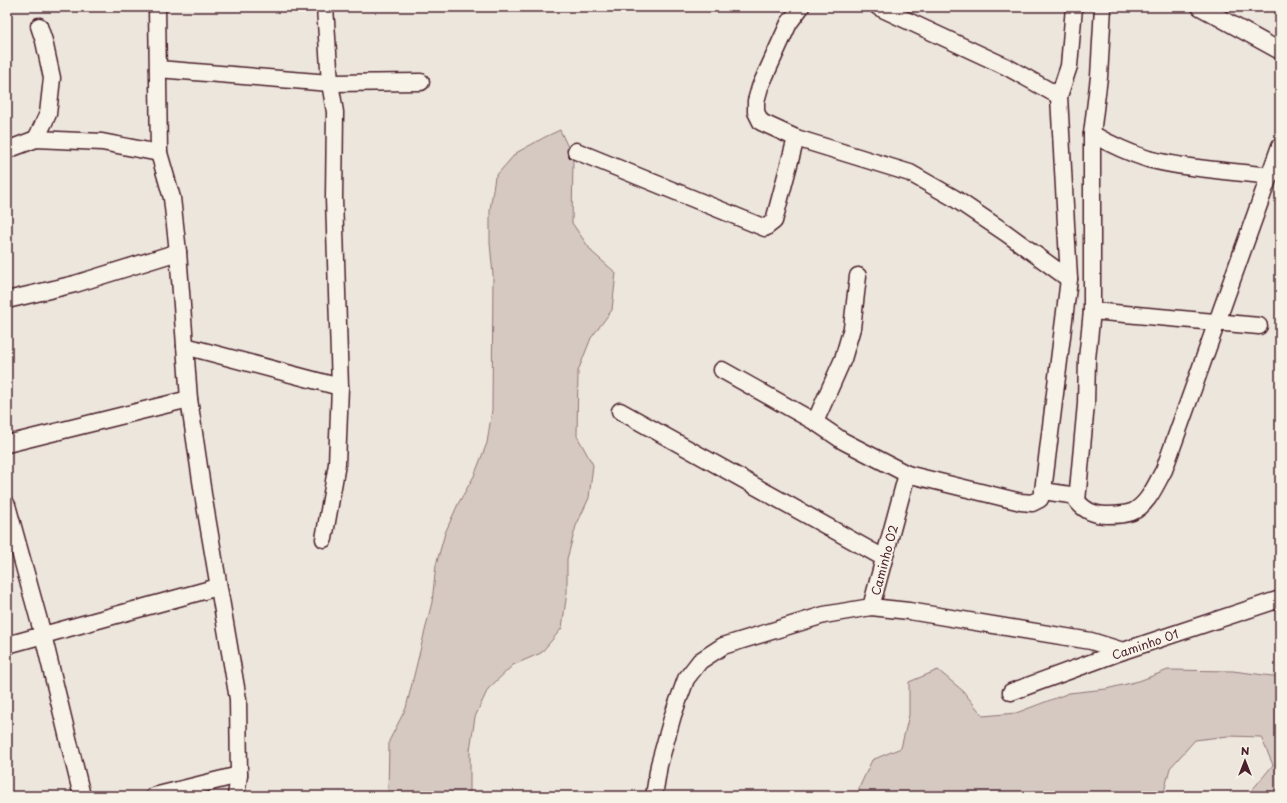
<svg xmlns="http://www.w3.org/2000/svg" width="1287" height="803" viewBox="0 0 1287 803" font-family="'Playpen Sans',sans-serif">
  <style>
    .green { fill: #d5c9c2; stroke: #907476 }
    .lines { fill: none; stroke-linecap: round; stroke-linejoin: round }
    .minor-casing { stroke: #4a1f2b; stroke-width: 19 }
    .minor { stroke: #f7f3e8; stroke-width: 16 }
    .labels { text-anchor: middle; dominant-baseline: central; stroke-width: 4; stroke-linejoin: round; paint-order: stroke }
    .street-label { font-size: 12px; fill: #4a1f2b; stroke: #f7f3e8 }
  </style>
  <rect width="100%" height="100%" fill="#ece6dd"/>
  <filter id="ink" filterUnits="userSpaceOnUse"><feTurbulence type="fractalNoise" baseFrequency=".025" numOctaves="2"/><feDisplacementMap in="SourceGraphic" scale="8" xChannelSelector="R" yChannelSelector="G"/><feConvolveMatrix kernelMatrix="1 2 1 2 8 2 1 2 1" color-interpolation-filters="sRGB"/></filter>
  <g filter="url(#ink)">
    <!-- green -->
    <g class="green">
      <polygon points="560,130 573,158 572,223 592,252 616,273 612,310 591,338 578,371 577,436 593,465 589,498 576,526 567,559 567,592 562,628 541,653 513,665 488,689 475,717 470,750 470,796 388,796 389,741 406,708 432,602 436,565 445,533 458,504 474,476 487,443 492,410 493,275 490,243 490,210 495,177 516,153 545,137"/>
      <polygon points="938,670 963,691 983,716 1016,713 1069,693 1106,689 1139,681 1168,670 1233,671 1280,677 1280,796 1247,796 1273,765 1261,737 1228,736 1195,740 1170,768 1163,796 1069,796 1035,791 1012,796 859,796 859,788 872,760 901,748 909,715 909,682"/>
    </g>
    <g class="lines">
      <!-- minor casing -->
      <g class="minor-casing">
        <g id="minor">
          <polyline points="157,7 159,153 172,198 178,252 189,399 203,494 238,699 239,775 236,796"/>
          <polyline points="801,7 789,23 760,87 756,101 756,112 761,122 796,138 910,173 954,198 1006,233 1069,279"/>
          <polyline points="878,7 1007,67 1059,96"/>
          <path d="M1103 7 1099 77 1092 134V311L1087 359 1086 404 1077 501C1085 511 1094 515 1107 515 1115 515 1124 515 1132 512 1148 505 1156 484 1164 470L1280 146"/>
          <polyline points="1200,7 1280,51"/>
          <polyline points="158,69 330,83 421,82"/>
          <path d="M1092 134C1110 144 1129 153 1148 159 1187 169 1230 171 1270 176"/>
          <polyline points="36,139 48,114 52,78 44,41 39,26"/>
          <polyline points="7,150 36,139 102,142 159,153"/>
          <polyline points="576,151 765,228 774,221 796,138"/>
          <polyline points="7,300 75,284 178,252"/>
          <polyline points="1092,311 1259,326"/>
          <polyline points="185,346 340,387"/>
          <polyline points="620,411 884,558"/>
          <polyline points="815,422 843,359 852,328 858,276"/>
          <polyline points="7,444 189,399"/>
          <polyline points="907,474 1021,502 1032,503 1040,499 1043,491 1069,279 1059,96 1069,66 1074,7"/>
          <polyline points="1043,491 1077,496"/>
          <polyline points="7,505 43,635 82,796"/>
          <polyline points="324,539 337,464 340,387 334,198 335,112 330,83 325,7"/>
          <polyline points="871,607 909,611 1091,641 1123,651"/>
          <polyline points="7,645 218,587"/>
          <polyline points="1011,692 1123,651 1280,599"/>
          <polyline points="154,796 239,775"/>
          <polyline points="654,796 659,765 673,715 686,679 700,661 723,646 824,615 871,607 907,474 843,441 815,422 722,370"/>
        </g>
      </g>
      <!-- minor -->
      <use href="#minor" class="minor"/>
    </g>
  </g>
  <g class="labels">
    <!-- street labels -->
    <g class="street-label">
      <text transform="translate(884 560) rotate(-75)">Caminho 02</text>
      <text transform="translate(1145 644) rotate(-19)">Caminho 01</text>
    </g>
  </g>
  <!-- margin -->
  <rect width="1287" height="803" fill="none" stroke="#f7f3e8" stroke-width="24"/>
  <rect x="12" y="12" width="1263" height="779" fill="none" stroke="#4a1f2b" stroke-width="1.5" filter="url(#ink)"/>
  <!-- north arrow -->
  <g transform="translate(1245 761)" stroke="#f7f3e8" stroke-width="3" paint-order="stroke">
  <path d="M0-3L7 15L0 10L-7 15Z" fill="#4a1f2b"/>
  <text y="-6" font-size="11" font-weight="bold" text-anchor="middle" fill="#4a1f2b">N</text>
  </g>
</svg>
